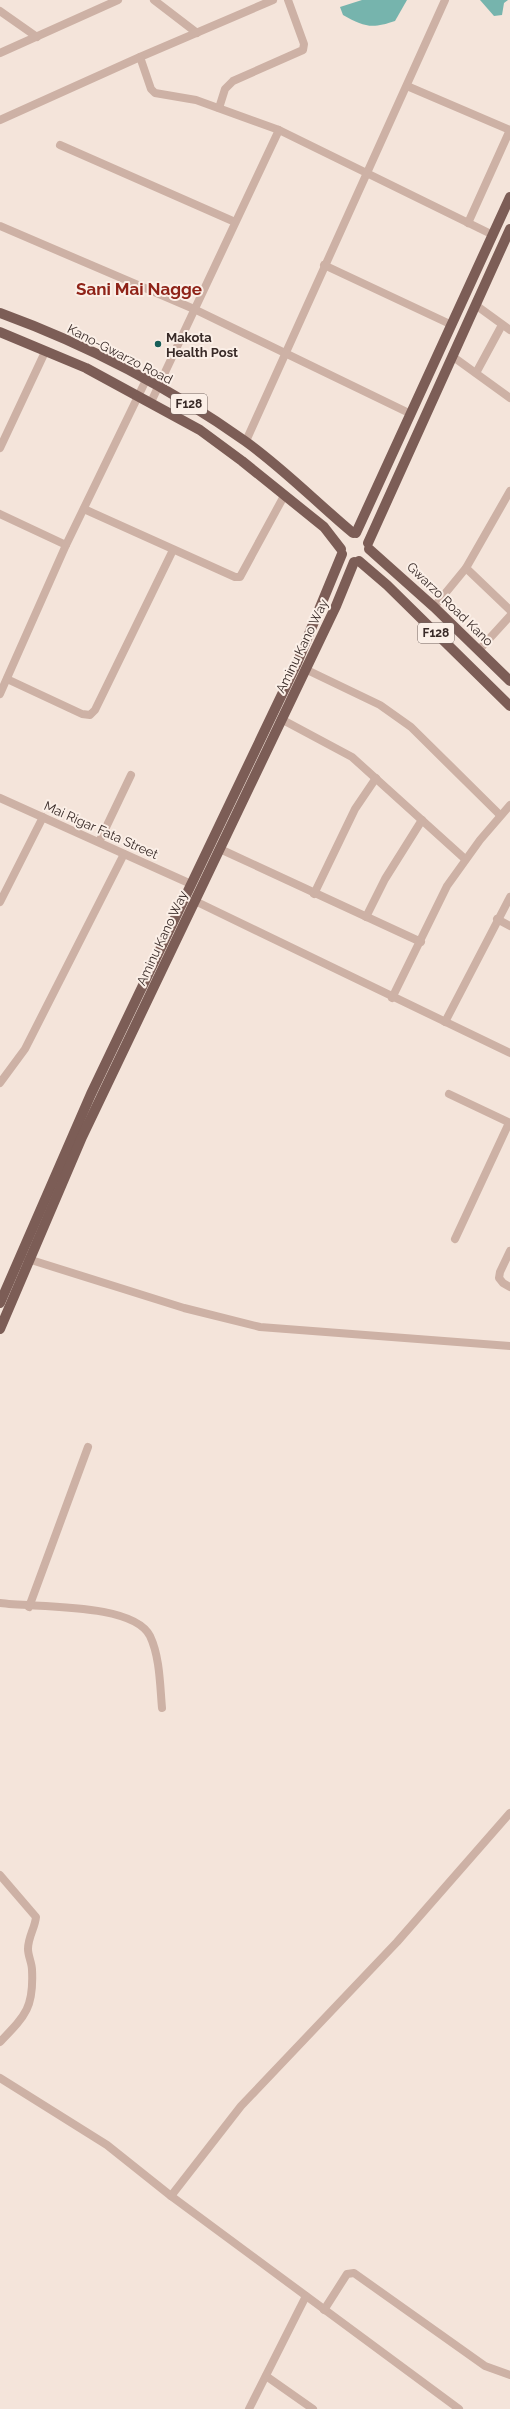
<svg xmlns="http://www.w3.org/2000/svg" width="510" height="2409" viewBox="0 0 510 2409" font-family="Raleway,sans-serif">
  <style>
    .water { fill: #76b4ad }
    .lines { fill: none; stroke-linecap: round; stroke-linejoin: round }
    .minor { stroke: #cdb1a5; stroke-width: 8 }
    .major { stroke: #7c5d56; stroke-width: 10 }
    .poi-dot { fill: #185e58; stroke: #fbefe7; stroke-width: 1.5 }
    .labels { text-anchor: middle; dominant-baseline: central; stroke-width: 4; stroke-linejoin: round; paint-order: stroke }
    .shield { fill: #fbefe7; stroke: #726561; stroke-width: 1 }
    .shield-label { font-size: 12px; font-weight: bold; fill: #382a27 }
    .poi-label { font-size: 13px; font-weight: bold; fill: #382a27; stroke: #fbefe7; text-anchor: start }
    .street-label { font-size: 13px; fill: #382a27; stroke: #fbefe7 }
    .district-label { font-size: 17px; font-weight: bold; fill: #8f2318; stroke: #fbefe7 }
  </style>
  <rect width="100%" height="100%" fill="#f4e4da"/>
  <!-- water -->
  <g class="water">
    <path d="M362 0H407L395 21C372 29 364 27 343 15L340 7Z"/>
    <polygon points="480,0 508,0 504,3 502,15 494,16"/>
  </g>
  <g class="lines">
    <!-- minor -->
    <g class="minor">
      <polyline points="154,0 197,33"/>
      <polyline points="0,11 37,37"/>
      <polyline points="0,53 118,0"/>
      <polyline points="140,57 151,89 155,93 196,100 279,130 493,235"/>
      <polyline points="407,86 510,130"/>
      <polyline points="219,108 225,89 233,81 303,50 304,44 288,0"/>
      <polyline points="0,120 140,57 273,0"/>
      <polyline points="60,145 235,222"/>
      <polyline points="468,223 510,130"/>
      <polyline points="0,226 194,309 411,414"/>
      <polyline points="324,265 452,325"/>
      <polyline points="477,306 510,330"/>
      <polyline points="452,356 510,398"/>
      <polyline points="476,373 502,325"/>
      <polyline points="151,402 279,130"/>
      <polyline points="246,441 445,0"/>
      <polyline points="0,448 45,352"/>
      <polyline points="84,509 235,577 240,577 284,496"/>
      <polyline points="0,514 66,545"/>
      <polyline points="466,568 510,610"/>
      <polyline points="434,607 466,568 510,491"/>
      <polyline points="479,650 510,616"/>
      <polyline points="305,669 380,705 411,727 500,815"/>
      <polyline points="7,679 82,714 90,715 95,710 173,550"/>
      <polyline points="0,694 66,545 146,380"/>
      <polyline points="281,719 352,757 465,859"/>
      <polyline points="0,798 191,884"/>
      <polyline points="99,842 131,775"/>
      <polyline points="220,849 421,942"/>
      <polyline points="314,894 355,809 376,778"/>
      <polyline points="195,901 510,1053"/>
      <polyline points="0,902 43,817"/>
      <polyline points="366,917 385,879 422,820"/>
      <polyline points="497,919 510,926"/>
      <polyline points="392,998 447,886 480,840 510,805"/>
      <polyline points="445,1022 510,897"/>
      <polyline points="0,1083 25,1049 124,854"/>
      <polyline points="449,1094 510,1123"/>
      <polyline points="455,1239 509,1123"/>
      <polyline points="510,1251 500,1272 499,1278 503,1283 510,1287"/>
      <polyline points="28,1259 184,1308 260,1327 510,1346"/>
      <path d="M0 1603C34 1608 133 1602 150 1636 160 1657 160 1686 162 1708"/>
      <polyline points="29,1607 88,1447"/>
      <path d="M0 1875 36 1917C35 1928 28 1937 28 1949 28 1956 32 1963 32 1970 34 2008 25 2016 0 2042"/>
      <polyline points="0,2078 107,2145 171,2196 459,2409"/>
      <polyline points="171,2196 241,2106 397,1942 510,1813"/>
      <polyline points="324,2310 347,2274 354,2273 485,2366 510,2375"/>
      <polyline points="266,2376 313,2409"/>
      <polyline points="249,2409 306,2296"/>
    </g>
    <!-- major -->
    <g class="major">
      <path d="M0 313C85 344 170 388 245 441 283 468 317 503 353 533"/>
      <polyline points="0,332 86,368 200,430 242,461 324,527 341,549"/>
      <polyline points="356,533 510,197"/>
      <polyline points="368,543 510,229"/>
      <polyline points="369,549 434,607 510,681"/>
      <polyline points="359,561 387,585 510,706"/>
      <polyline points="0,1303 91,1094 297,663 342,554"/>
      <polyline points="0,1329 82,1137 336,606 354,562"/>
    </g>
  </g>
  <!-- markers -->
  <circle class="poi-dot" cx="158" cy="344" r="4"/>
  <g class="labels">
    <!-- shield labels -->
    <g class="shield">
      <rect x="171" y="394" width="36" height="20" rx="3"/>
      <rect x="418" y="623" width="36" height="20" rx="3"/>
    </g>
    <g class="shield-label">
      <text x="189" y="404">F128</text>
      <text x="436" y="633">F128</text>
    </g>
    <!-- poi labels -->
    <g class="poi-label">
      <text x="166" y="337">Makota<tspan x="166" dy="15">Health Post</tspan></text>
    </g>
    <!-- street labels -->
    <g class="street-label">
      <text transform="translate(120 354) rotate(27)">Kano-Gwarzo Road</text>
      <text transform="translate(450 604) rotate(44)">Gwarzo Road Kano</text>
      <text transform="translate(302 646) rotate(-64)">Aminu Kano Way</text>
      <text transform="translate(101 830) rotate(24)">Mai Rigar Fata Street</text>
      <text transform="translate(162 938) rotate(-65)">Aminu Kano Way</text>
    </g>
    <!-- district labels -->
    <g class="district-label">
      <text x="139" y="289">Sani Mai Nagge</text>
    </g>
  </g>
</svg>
